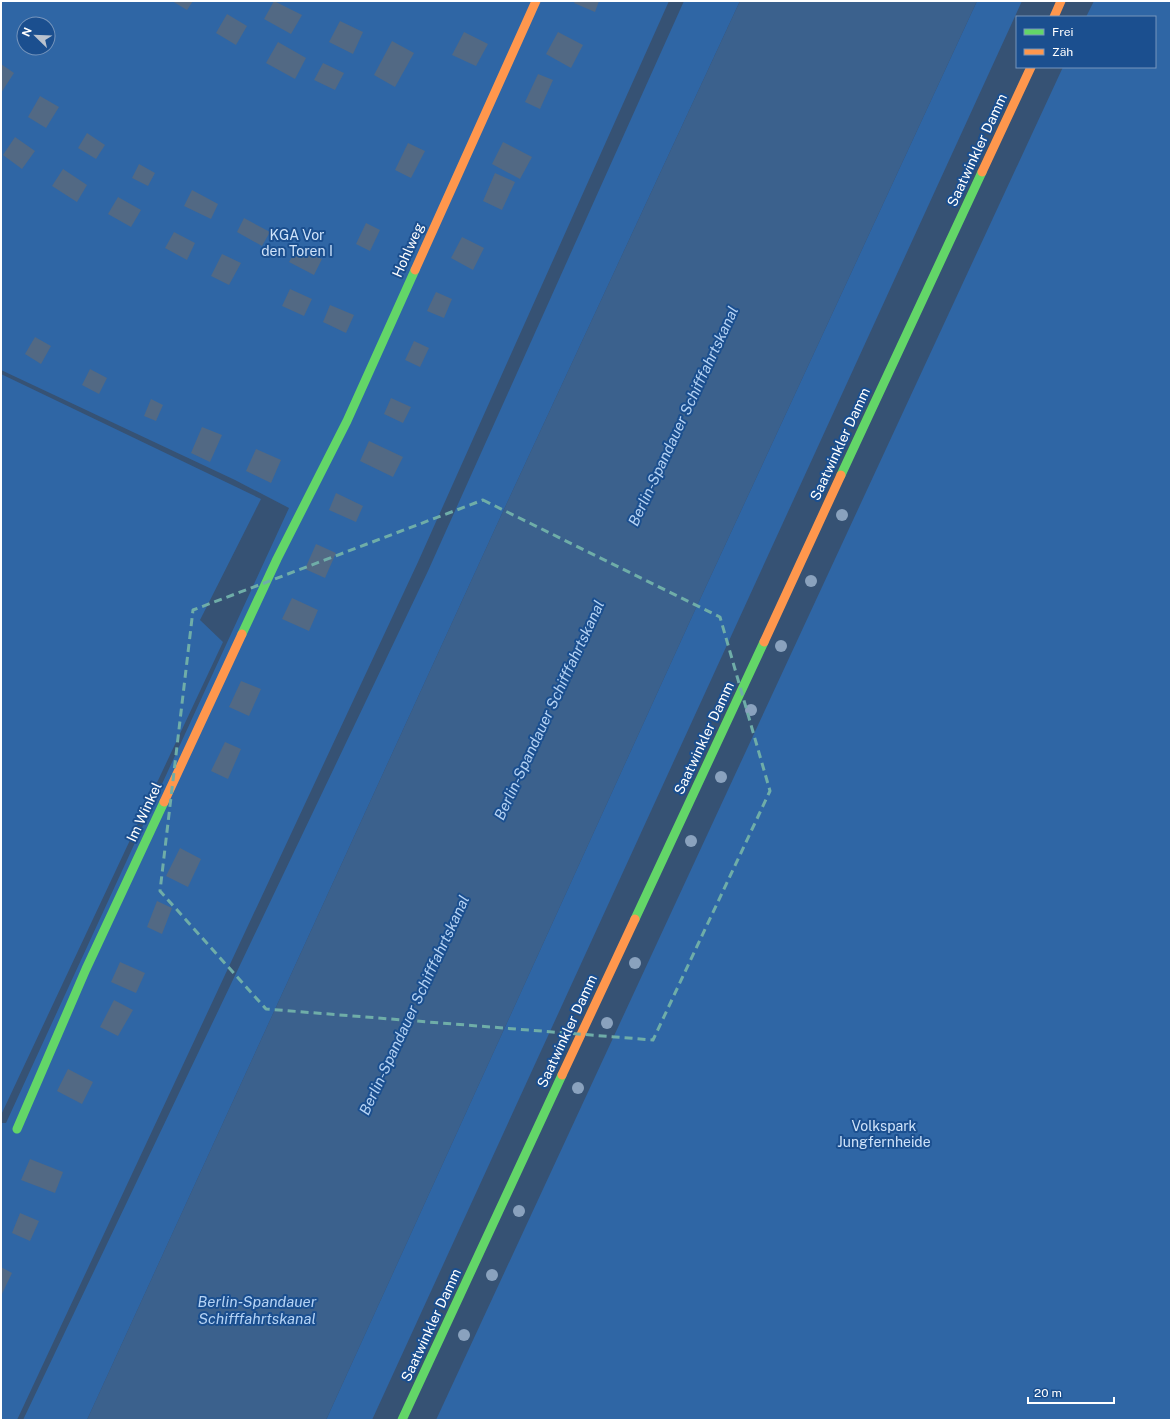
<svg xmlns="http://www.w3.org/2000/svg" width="1172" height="1421" viewBox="0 0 1172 1421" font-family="'Public Sans',sans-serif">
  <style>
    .green { fill: #2f66a5; fill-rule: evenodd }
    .water { fill: #3b618d }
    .building { fill: #526984 }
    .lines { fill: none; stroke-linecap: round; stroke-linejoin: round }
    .fast { stroke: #63d668; stroke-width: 9 }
    .slow { stroke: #ff974d; stroke-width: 9 }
    .tree { fill: #8aa2be }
    .marked { fill: none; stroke: #6fada8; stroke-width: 3; stroke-dasharray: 8 5; stroke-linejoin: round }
    .labels { text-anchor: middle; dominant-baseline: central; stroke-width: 4; stroke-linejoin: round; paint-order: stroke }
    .street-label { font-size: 14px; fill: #fff; stroke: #1b4f8f }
    .park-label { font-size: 14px; fill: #cfe3fa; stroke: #1b4f8f }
    .water-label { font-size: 15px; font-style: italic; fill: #b5d3f5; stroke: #1b4f8f }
  </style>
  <rect width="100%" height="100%" fill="#365274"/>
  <!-- green -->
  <g class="green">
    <path d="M1 1H669L418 562 17 1420H1V1123H6L289 508 235 480 1 370ZM24 24H48V48H24Z"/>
    <polygon points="684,1 740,1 500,518 87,1420 23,1420 428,571"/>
    <polygon points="977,1 1022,1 372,1420 326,1420 695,610"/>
    <polygon points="1094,1 1171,1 1171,1420 436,1420 1063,67 1155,67 1155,17 1086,17"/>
    <polygon points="1,374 261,499 200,620 223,642 1,1115"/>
  </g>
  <!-- water -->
  <polygon class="water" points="740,1 977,1 695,610 326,1420 87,1420 500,518"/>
  <!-- building -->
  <g class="building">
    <polygon points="172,1 193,1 187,10"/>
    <polygon points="274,1 302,15 291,34 264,19"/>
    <polygon points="575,1 599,1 595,12 574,3"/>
    <polygon points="227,14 247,26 236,45 216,33"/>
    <polygon points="340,21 363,32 353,54 329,42"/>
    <polygon points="464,32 488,44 476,66 452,55"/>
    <polygon points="558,32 583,45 571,68 546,54"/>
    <polygon points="392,41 414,53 395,87 374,75"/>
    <polygon points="278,42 306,58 295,79 266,63"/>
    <polygon points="323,63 344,73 335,90 314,80"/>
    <polygon points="1,64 14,73 1,93"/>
    <polygon points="538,74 553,80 540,109 525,102"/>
    <polygon points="40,96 59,107 46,128 28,117"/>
    <polygon points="87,133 105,145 96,159 78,148"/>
    <polygon points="15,137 35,151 22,169 3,155"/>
    <polygon points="503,142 532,157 520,179 492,164"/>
    <polygon points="408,143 425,151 411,178 395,170"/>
    <polygon points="139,164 155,173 148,186 132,178"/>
    <polygon points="63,169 87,185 77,202 52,186"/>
    <polygon points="495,173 515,182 502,210 483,201"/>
    <polygon points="192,190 218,204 211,219 184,206"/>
    <polygon points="118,197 141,210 131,227 108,214"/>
    <polygon points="244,218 270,232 262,246 237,232"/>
    <polygon points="366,223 380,230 370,251 356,244"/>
    <polygon points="174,232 195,243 187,260 165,248"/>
    <polygon points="462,237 484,248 473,270 451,258"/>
    <polygon points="297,247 322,259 314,275 289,262"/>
    <polygon points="222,254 241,263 229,285 211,276"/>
    <polygon points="290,289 312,299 304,316 282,306"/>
    <polygon points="436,292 452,299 444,318 427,311"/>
    <polygon points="330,305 354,315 346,333 323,322"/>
    <polygon points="35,337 51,346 41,364 25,354"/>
    <polygon points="414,341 429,348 420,367 405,360"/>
    <polygon points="90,369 107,378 99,394 82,385"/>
    <polygon points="391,398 411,407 403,423 384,414"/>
    <polygon points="151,399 163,405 156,421 144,416"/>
    <polygon points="202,427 222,435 210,462 191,453"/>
    <polygon points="369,441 403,457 393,477 360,461"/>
    <polygon points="256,449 281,460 271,483 246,471"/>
    <polygon points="336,493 363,506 356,522 329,510"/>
    <polygon points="316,544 336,553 325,578 305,569"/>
    <polygon points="292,598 318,610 309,631 282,619"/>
    <polygon points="241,681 261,689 249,716 229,707"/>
    <polygon points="225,742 241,749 228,779 211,771"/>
    <polygon points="180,848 201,859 188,887 166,876"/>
    <polygon points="157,901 172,908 162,934 147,927"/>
    <polygon points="120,962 145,973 136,993 111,982"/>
    <polygon points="114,1000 133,1010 118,1036 100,1027"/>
    <polygon points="68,1069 93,1082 82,1104 57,1091"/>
    <polygon points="30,1159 63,1172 55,1193 21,1180"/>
    <polygon points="20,1213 39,1221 30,1241 12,1233"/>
    <polygon points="1,1267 12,1273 1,1296"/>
  </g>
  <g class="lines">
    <!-- fast -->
    <g class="fast">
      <polyline points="841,475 982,172"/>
      <polyline points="242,634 277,559 347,421 415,270"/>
      <polyline points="635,919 764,642"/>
      <polyline points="17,1129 86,969 164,802"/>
      <polyline points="402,1420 562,1075"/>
    </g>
    <!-- slow -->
    <g class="slow">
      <polyline points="1054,17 1061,1"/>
      <polyline points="982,172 1031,67"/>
      <polyline points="415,270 536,1"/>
      <polyline points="764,642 841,475"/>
      <polyline points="164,802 242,634"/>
      <polyline points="562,1075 635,919"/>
    </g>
  </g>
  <!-- trees -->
  <g class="tree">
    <circle cx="842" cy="515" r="6"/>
    <circle cx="811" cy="581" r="6"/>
    <circle cx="781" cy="646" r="6"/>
    <circle cx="751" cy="710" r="6"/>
    <circle cx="721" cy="777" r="6"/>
    <circle cx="691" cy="841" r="6"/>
    <circle cx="635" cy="963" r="6"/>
    <circle cx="607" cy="1023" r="6"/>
    <circle cx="578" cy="1088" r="6"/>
    <circle cx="519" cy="1211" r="6"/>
    <circle cx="492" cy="1275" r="6"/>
    <circle cx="464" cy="1335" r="6"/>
  </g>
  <!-- marked area -->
  <path class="marked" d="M483 500 720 617 770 791 653 1040 266 1009 160 891 193 610Z"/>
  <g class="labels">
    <!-- street labels -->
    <g class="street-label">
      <text transform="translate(977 150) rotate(-65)">Saatwinkler Damm</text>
      <text transform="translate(408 250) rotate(-66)">Hohlweg</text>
      <text transform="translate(840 444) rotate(-65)">Saatwinkler Damm</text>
      <text transform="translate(704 738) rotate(-65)">Saatwinkler Damm</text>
      <text transform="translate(144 812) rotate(-65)">Im Winkel</text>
      <text transform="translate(567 1031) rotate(-65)">Saatwinkler Damm</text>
      <text transform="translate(431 1325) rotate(-65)">Saatwinkler Damm</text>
    </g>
    <!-- park labels -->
    <g class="park-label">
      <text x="297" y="235">KGA Vor<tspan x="297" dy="16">den Toren I</tspan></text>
      <text x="884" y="1126">Volkspark<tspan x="884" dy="16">Jungfernheide</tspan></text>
    </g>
    <!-- water labels -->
    <g class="water-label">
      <text transform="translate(683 416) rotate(-65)">Berlin-Spandauer Schifffahrtskanal</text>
      <text transform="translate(549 710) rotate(-65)">Berlin-Spandauer Schifffahrtskanal</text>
      <text transform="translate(414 1005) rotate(-65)">Berlin-Spandauer Schifffahrtskanal</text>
      <text x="257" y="1301">Berlin-Spandauer<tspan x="257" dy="17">Schifffahrtskanal</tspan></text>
    </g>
  </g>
  <!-- border -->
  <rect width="1172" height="1421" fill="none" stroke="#ffffff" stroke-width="4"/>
  <!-- legend -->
  <rect x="1016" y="16" width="140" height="52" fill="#1b4f8f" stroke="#7695bc"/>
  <rect x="1024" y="29" width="20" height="6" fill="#63d668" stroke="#7695bc"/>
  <text x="1052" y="36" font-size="12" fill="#ffffff">Frei</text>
  <rect x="1024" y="49" width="20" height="6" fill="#ff974d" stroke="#7695bc"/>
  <text x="1052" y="56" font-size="12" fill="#ffffff">Zäh</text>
  <!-- north arrow -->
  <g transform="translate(36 36) rotate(293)"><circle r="19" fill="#1b4f8f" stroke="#7695bc"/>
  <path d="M0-3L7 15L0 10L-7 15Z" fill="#b9c2ce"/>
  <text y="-6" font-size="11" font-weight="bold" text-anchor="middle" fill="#ffffff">N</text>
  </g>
  <!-- scale -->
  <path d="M1028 1397v6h86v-6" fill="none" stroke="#ffffff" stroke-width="2"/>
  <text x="1034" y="1397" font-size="12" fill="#ffffff" stroke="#1b4f8f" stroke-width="3" paint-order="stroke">20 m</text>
</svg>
